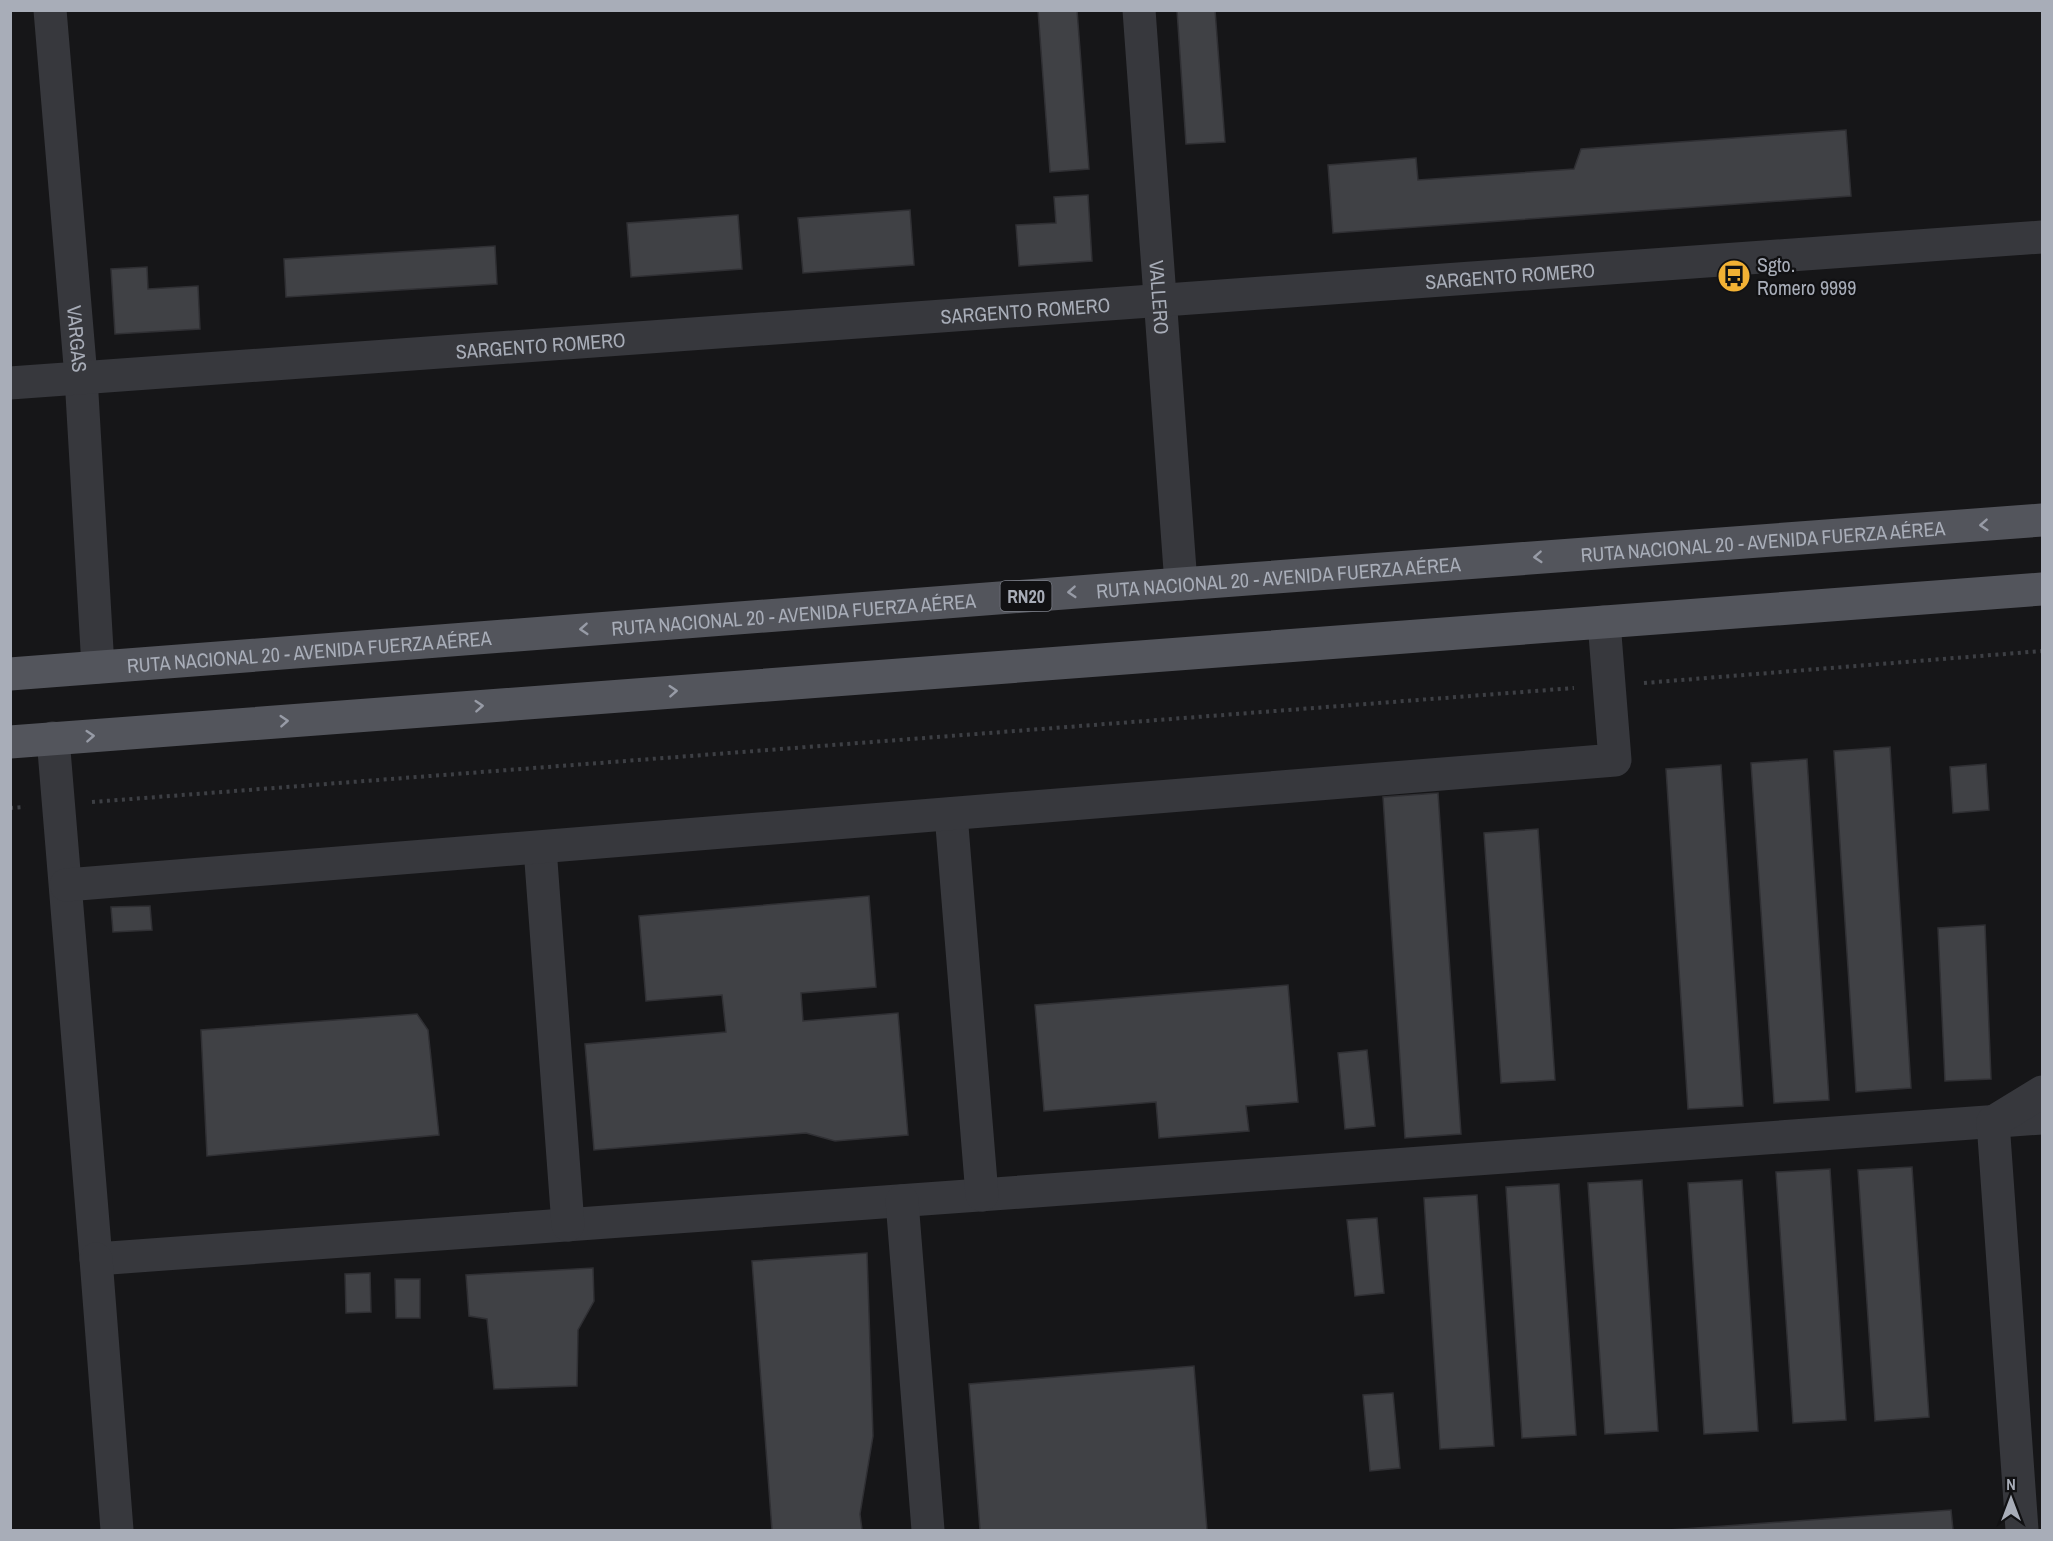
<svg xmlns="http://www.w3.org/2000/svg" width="2053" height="1541" viewBox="0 0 2053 1541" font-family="'Archivo Narrow',sans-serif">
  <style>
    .building { fill: #404145; stroke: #303034; stroke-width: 1.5 }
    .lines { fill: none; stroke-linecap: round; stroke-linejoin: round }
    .path { stroke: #3d3f44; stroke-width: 4; stroke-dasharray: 3 4.5; stroke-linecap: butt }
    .minor { stroke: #37383d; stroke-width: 33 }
    .major { stroke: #53555c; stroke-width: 33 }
    .oneway { stroke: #979ba6 }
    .labels { text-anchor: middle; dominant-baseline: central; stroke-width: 4.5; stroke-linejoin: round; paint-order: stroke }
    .shield { fill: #111113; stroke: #7b7e86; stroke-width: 1.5 }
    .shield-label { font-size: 18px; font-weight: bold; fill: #a8adb8 }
    .poi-label { font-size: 20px; fill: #a8adb8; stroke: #111113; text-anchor: start }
    .street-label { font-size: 20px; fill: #a8adb8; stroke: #111113 }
  </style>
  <rect width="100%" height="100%" fill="#161618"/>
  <!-- building -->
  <g class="building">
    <polygon points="1038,10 1077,10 1089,169 1050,172"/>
    <polygon points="1177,10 1215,10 1225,142 1186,144"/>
    <polygon points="1846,130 1851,196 1333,233 1328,165 1416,158 1418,180 1574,169 1581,149"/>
    <polygon points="1088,195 1092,261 1019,266 1016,225 1056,223 1054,197"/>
    <polygon points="910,210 914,265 803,273 798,218"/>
    <polygon points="738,215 742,269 631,277 627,223"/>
    <polygon points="495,246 497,284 286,297 284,259"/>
    <polygon points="147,267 148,289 198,286 200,329 115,334 111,269"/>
    <polygon points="1890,747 1911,1088 1856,1092 1834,751"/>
    <polygon points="1807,759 1829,1100 1774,1103 1751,763"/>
    <polygon points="1986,764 1989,810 1953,813 1950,767"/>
    <polygon points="1721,765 1743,1106 1688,1109 1666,769"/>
    <polygon points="1438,793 1461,1134 1405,1138 1383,797"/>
    <polygon points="1538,829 1555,1080 1501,1083 1484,833"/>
    <polygon points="869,896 876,987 801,993 803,1021 898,1013 908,1135 835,1141 806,1133 594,1150 585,1044 726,1032 722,995 646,1001 639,916"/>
    <polygon points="150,906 152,930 113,932 111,907"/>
    <polygon points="1985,925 1991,1079 1945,1081 1938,928"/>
    <polygon points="1288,985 1298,1102 1246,1106 1249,1131 1159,1138 1156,1102 1044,1111 1035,1005"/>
    <polygon points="417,1014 428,1030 439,1135 207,1156 201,1030"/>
    <polygon points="1367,1050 1375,1126 1345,1129 1338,1053"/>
    <polygon points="1912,1167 1929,1417 1875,1421 1858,1170"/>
    <polygon points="1830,1169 1846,1420 1793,1423 1776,1172"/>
    <polygon points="1642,1180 1658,1431 1605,1434 1588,1183"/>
    <polygon points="1742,1180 1758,1431 1704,1434 1688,1183"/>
    <polygon points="1559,1184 1576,1435 1522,1438 1506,1187"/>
    <polygon points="1477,1195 1494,1446 1440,1449 1424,1198"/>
    <polygon points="1377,1218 1384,1293 1355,1296 1347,1220"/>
    <polygon points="867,1253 873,1436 860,1514 862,1530 772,1530 752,1261"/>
    <polygon points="593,1268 594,1301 578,1330 577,1386 494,1389 487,1319 469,1316 466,1275"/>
    <polygon points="370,1273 371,1312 346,1313 345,1274"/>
    <polygon points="395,1279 420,1279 420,1318 396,1318"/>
    <polygon points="1194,1366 1207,1530 980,1530 969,1384"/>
    <polygon points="1393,1393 1400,1468 1370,1471 1363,1395"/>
    <polygon points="1951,1510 1953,1530 1668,1530"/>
  </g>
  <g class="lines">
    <!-- path -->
    <g class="path">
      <polyline points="1644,683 2042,651"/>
      <polyline points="92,802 1574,688"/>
      <polyline points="10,808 25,807"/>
    </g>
    <!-- minor -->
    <g class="minor">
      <path id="s1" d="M50 10 81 377 98 667"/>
      <path id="s2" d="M1139 10 1181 584"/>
      <path id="s3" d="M10 383 2042 237"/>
      <polyline points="53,738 96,1259 2042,1118"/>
      <polyline points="951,814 982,1195"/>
      <polyline points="540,848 568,1225"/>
      <polyline points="66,885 1615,760 1604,622"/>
      <polyline points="902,1201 928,1530"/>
      <polyline points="96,1259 117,1530"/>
      <polyline points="2022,1530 1993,1122 2042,1092"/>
    </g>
    <!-- major -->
    <g class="major">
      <path id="s4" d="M10 674 1181 584 2042 520"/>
      <polyline points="10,742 2042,589"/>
    </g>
  </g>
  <!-- one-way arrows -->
  <defs><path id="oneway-chevron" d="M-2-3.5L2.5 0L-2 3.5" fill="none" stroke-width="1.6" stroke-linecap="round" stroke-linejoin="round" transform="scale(1.5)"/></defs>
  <g class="oneway">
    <use href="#oneway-chevron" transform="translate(1984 525) rotate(176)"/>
    <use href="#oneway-chevron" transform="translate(1538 557) rotate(176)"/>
    <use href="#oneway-chevron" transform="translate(1072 592) rotate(176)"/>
    <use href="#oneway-chevron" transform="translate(584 629) rotate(176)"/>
    <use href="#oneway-chevron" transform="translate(673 691) rotate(-4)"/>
    <use href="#oneway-chevron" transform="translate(479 706) rotate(-4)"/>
    <use href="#oneway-chevron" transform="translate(284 721) rotate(-4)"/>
    <use href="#oneway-chevron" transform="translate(90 736) rotate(-4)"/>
  </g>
  <!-- icons -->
  <defs>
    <g id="bus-disc" transform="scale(1.725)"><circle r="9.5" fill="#f2b134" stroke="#111113"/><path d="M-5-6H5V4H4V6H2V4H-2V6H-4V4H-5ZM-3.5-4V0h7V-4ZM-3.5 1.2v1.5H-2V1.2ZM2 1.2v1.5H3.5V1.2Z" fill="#111"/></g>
  </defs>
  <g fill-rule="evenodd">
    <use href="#bus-disc" x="1734" y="276"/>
  </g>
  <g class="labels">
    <!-- shield labels -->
    <rect class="shield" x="1000.5" y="581" width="51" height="30" rx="4.5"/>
    <g class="shield-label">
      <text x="1026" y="596">RN20</text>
    </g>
    <!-- poi labels -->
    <g class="poi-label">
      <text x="1757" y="264">Sgto.<tspan x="1757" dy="23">Romero 9999</tspan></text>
    </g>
    <!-- street labels -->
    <g class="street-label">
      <text stroke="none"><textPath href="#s3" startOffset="1504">SARGENTO ROMERO</textPath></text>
      <text stroke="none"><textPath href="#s2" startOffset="288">VALLERO</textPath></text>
      <text stroke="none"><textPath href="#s3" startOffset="1018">SARGENTO ROMERO</textPath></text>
      <text stroke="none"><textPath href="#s1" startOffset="330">VARGAS</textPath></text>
      <text stroke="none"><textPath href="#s3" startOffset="532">SARGENTO ROMERO</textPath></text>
      <text stroke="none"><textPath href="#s4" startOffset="1758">RUTA NACIONAL 20 - AVENIDA FUERZA AÉREA</textPath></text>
      <text stroke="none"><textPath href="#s4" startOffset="1272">RUTA NACIONAL 20 - AVENIDA FUERZA AÉREA</textPath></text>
      <text stroke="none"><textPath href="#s4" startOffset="786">RUTA NACIONAL 20 - AVENIDA FUERZA AÉREA</textPath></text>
      <text stroke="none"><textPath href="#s4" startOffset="300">RUTA NACIONAL 20 - AVENIDA FUERZA AÉREA</textPath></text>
    </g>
  </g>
  <!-- border -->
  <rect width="2053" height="1541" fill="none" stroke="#a8adb8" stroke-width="24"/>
  <!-- north arrow -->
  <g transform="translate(2011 1499)" stroke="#111113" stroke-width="4.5" paint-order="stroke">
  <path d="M0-4.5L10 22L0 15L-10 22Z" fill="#a8adb8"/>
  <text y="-9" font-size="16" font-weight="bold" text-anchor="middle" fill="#a8adb8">N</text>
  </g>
</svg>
